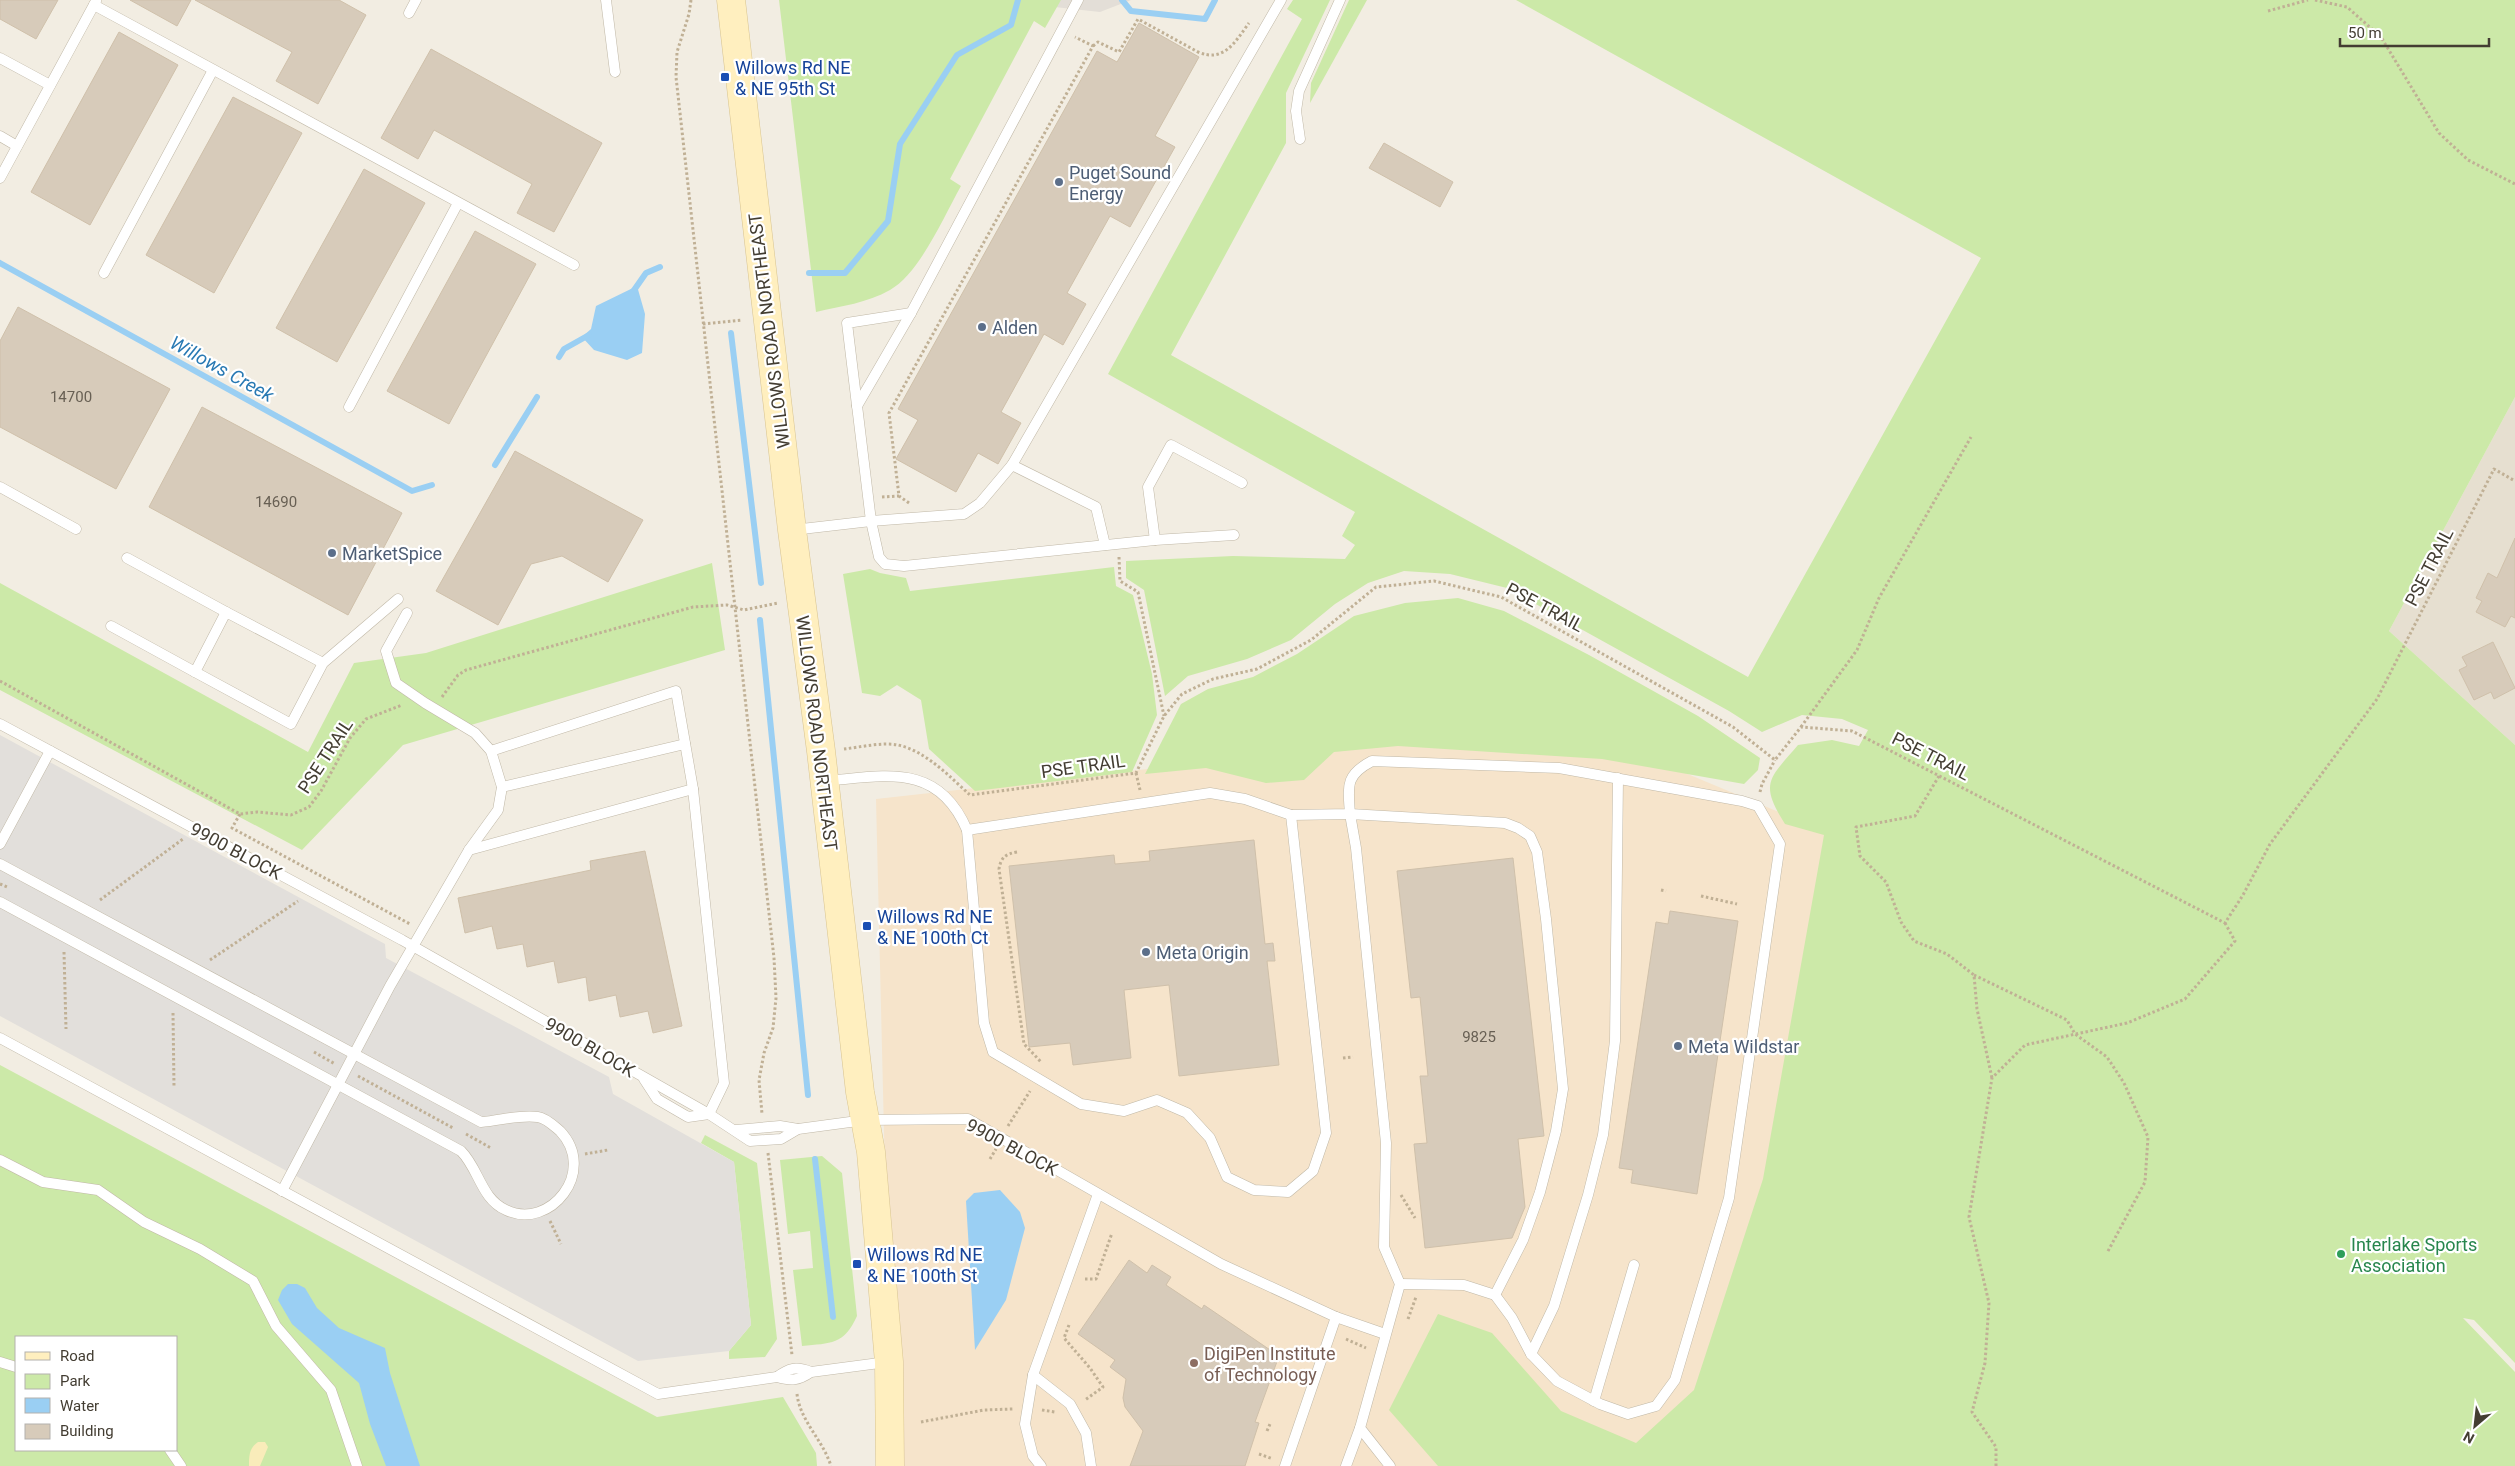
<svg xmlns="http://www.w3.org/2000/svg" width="2515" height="1466" viewBox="0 0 2515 1466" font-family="Roboto,sans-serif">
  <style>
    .residential { fill: #e6dfd0 }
    .commercial { fill: #f6e4cb }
    .industrial { fill: #e3ded7 }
    .green { fill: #cce9a8; fill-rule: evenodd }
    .sand { fill: #f9ecba }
    .parking { fill: #e2dfdb }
    .water { fill: #9acff3 }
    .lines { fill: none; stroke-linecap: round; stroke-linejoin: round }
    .stream { stroke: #9acff3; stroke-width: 6 }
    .building { fill: #d7cbba; stroke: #cfc0aa }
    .service-casing { stroke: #c0b8a7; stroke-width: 11 }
    .secondary-casing { stroke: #d8c491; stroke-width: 29 }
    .path { stroke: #c0b095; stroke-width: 3; stroke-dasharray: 2.5 2.5; stroke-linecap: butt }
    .service { stroke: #fff; stroke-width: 10 }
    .secondary { stroke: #ffefbf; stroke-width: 28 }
    .transit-dot { fill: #1a4fb4; stroke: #fff; stroke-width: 2 }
    .service-dot { fill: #5c6f8a; stroke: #fff; stroke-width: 2 }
    .leisure-dot { fill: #2e9e5b; stroke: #fff; stroke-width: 2 }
    .education-dot { fill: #8d6e63; stroke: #fff; stroke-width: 2 }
    .labels { text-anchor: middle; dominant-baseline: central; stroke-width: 4.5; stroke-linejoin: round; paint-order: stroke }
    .number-label { font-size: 15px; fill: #686054 }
    .transit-label { font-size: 18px; fill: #164399; stroke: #fff; text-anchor: start }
    .service-label { font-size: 18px; fill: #4e5e75; stroke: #fff; text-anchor: start }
    .street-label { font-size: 18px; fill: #433d32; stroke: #fff }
    .leisure-label { font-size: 18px; fill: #27864d; stroke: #fff; text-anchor: start }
    .education-label { font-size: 18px; fill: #785e54; stroke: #fff; text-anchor: start }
    .water-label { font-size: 19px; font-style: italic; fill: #2879b3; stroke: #fff }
  </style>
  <rect width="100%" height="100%" fill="#f2ede2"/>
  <!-- residential -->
  <polygon class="residential" points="2515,397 2515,745 2389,631"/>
  <!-- commercial -->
  <polygon class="commercial" points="1565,723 1880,854 1700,1466 892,1466 876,799"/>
  <!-- industrial -->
  <polygon class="industrial" points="990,0 1131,0 1100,12"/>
  <!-- green -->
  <g class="green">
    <path d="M779 0H1061L1045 28 1034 21 950 179 961 186C944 216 920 273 890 290 867 303 842 306 816 312Z"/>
    <path d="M1293 0H1330L1286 93V143L1171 355 1748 677 1981 258 1516 0H2515V397L2389 631 2515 745V1363L2474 1320 2463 1318 2515 1372V1466H1438L1389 1410 1438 1314 1492 1333 1561 1411 1636 1443 1694 1390 1763 1179 1824 835 1785 824C1759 783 1769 779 1798 745L1832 740 1859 746 1868 730 1842 719 1802 715 1762 732 1729 711 1507 588 1450 574 1404 571 1368 583 1335 604 1291 640 1247 659 1188 676 1165 696 1144 590 1126 578V561L1233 556 1345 559 1355 545 1342 536 1355 512 1108 374 1302 19 1287 9Z"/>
    <polygon points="1349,0 1367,0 1310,103 1311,83"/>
    <polygon points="712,563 725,650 403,745 302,850 0,690 0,583 308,752 354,663 426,653"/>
    <polygon points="1114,567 1116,586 1133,595 1152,674 1157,715 1132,772 975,791 929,749 921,700 897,685 880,696 862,693 843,574 870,569 880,573 906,578 910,591"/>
    <polygon points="1458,598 1504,611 1589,655 1698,716 1760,758 1758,770 1744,784 1602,759 1398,746 1334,752 1304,780 1266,783 1206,768 1145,774 1181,704 1208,689 1253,677 1297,654 1354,616 1405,603"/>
    <path d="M0 1065 657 1417 783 1397 816 1453 817 1466H0ZM16 1337H176V1450H16Z"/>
    <polygon points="705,1135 757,1163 777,1339 765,1357 729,1359 729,1351 751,1325 734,1162 701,1143"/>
    <path d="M822 1156 842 1173 857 1316C844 1345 831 1343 802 1346L793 1270 813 1268 810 1231 788 1234 780 1160Z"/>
  </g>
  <!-- sand -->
  <path class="sand" d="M258 1442H265L268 1447 260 1466H249C249 1456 249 1448 258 1442Z"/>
  <!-- parking -->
  <polygon class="parking" points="0,735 385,944 386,958 609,1077 613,1094 734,1162 751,1325 729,1351 638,1361 0,1016"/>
  <!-- water -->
  <g class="water">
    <polygon points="637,286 645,314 642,353 627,360 594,350 582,337 591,329 596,306"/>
    <polygon points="1000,1190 1020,1212 1025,1228 1006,1300 975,1350 966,1201 974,1193"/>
    <polygon points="288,1284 297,1284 305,1288 317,1308 339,1328 385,1348 390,1373 420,1466 386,1466 370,1424 359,1383 292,1324 278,1300 282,1290"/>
  </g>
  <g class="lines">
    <!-- stream -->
    <g class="stream">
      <polyline points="1122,0 1131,11 1205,19 1215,0"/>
      <polyline points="0,263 412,491 432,485"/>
      <polyline points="809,273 845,273 888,221 900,144 957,55 1011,25 1018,0"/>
      <polyline points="632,293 646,273 660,267"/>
      <polyline points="731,333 761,583"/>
      <polyline points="559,357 564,349 589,335"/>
      <polyline points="495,465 537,397"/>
      <polyline points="760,620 808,1095"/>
      <polyline points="815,1159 833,1317"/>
    </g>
  </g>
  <!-- building -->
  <g class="building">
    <polygon points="0,0 58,0 36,39 0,19"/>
    <polygon points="130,0 191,0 177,26"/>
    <polygon points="195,0 339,0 366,15 318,104 276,81 292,52"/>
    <polygon points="1139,23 1199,57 1155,136 1175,147 1130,227 1110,216 1067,293 1086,304 1063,345 1044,334 1001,412 1021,423 998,464 978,453 956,492 896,459 918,420 898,409 1097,51 1117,62"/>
    <polygon points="119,32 178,65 90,225 31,192"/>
    <polygon points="431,49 602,143 554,232 517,213 532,184 434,130 418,159 381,138"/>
    <polygon points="233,97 302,133 214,293 146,255"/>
    <polygon points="1384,143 1453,182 1440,207 1369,168"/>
    <polygon points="364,169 425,203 337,362 276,328"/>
    <polygon points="475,231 536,264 449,424 387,391"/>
    <polygon points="18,307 170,389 116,489 0,427 0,341"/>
    <polygon points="202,407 402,513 348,615 149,507"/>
    <polygon points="515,451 643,520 608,582 562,556 531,564 498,625 436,591"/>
    <polygon points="2515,538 2515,618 2511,616 2505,627 2476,612 2482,601 2476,598 2488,573 2497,578"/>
    <polygon points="2493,642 2515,688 2494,699 2491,692 2474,700 2459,670 2467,666 2462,657"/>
    <polygon points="1254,840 1265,944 1273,943 1275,961 1267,961 1279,1065 1179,1076 1169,985 1124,990 1131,1058 1073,1065 1070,1043 1029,1047 1009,866 1114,855 1115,864 1150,861 1149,851"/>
    <polygon points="645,851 682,1026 653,1033 648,1011 620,1017 616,995 589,1001 586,977 558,983 554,961 527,967 523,944 497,949 492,926 465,933 458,898 591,870 590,861"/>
    <polygon points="1513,858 1544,1136 1518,1139 1525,1207 1512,1238 1425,1248 1414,1144 1427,1143 1420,1076 1428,1076 1420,997 1411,998 1397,871"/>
    <polygon points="1670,911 1738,921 1697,1194 1631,1183 1633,1170 1619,1168 1656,922 1668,924"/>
    <polygon points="1129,1260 1147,1273 1152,1265 1171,1277 1166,1285 1202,1309 1204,1305 1279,1356 1255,1422 1259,1423 1245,1466 1130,1466 1143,1431 1125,1407 1123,1398 1126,1379 1110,1367 1115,1360 1078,1334"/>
  </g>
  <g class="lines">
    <!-- service casing -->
    <g class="service-casing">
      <g id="service">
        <polyline points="606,0 615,72"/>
        <polyline points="94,5 574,265"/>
        <polyline points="409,13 416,0"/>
        <polyline points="0,58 50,85"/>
        <polyline points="0,136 17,146"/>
        <polyline points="1300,139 1296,111 1299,91 1340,0"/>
        <polyline points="0,178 96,1"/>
        <polyline points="104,273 213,70"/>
        <polyline points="911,313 847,323 871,521 879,557 885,564 904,566 1155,540 1234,535"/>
        <polyline points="857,406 911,313 1078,0"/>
        <polyline points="349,407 458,203"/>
        <polyline points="1012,465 1096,507 1105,545"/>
        <polyline points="0,487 76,529"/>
        <polyline points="793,530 871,521 964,514 980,503 1012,465 1281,0"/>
        <polyline points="1155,540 1148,487 1171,445 1242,483"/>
        <polyline points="127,558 226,612"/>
        <polyline points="111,626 195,672"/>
        <polyline points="323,663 226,612 195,672 291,724 323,663 398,599"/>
        <polyline points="0,724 402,940 709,1114 750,1141 781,1139 798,1129 865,1120 968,1119 1221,1264 1336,1317 1385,1334"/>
        <polyline points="491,751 676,691 693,789 724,1083 709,1114"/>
        <path d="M825 781C886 776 938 762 967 830L1210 793 1245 799 1291 815 1350 814C1348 786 1345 775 1372 761L1559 768 1742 801 1758 806 1780 844 1729 1198 1675 1380 1656 1406 1628 1414 1600 1404 1557 1381 1531 1354 1512 1318 1495 1295 1464 1285 1400 1284"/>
        <polyline points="502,787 685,744"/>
        <polyline points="967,830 984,1023 993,1052 1081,1104 1124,1111 1157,1100 1187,1113 1210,1138 1227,1177 1254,1190 1288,1192 1313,1171 1326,1133 1291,815"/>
        <polyline points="0,844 50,751"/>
        <polyline points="469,850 693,789"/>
        <path d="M0 864 481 1122C500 1121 519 1114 538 1117 546 1118 554 1126 560 1131 598 1171 550 1231 506 1210 481 1199 479 1169 461 1151L0 902"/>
        <path d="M0 1038 658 1394 777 1377C791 1381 798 1381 811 1372L887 1362"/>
        <polyline points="644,1079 657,1099 688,1117 709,1114"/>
        <polyline points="736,1130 780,1126 798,1129"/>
        <polyline points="0,1160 43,1182 98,1190 144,1222 200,1249 253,1281 276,1326 331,1390 357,1466"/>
        <polyline points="282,1191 390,986 469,850 498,810 502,787 491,751 475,733 425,703 396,683 386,651 407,613"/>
        <polyline points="1531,1354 1554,1306 1588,1195 1603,1135 1615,1041 1618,778"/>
        <polyline points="0,1362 16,1367"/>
        <polyline points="1033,1375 1070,1404 1086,1433 1091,1466"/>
        <path d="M777 1377C789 1368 796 1366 811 1372"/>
        <polyline points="1594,1401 1634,1265"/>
        <polyline points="170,1450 181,1466"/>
        <polyline points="1041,1466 1033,1456 1025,1424 1033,1375 1098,1194"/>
        <polyline points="1285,1466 1336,1317"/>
        <polyline points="1346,1466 1360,1428"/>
        <polyline points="1390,1466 1360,1428 1400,1284 1384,1247 1386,1143 1356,848 1350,814 1505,823 1518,828 1530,836 1537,852 1546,919 1563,1089 1556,1131 1540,1192 1523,1240 1495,1295"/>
      </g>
    </g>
    <!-- secondary casing -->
    <g class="secondary-casing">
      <polyline id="secondary" points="731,0 792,530 821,751 860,1092 871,1152 889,1362 890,1466"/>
    </g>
    <!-- path -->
    <g class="path">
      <polyline points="691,0 689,14 677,52 676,77 774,958 776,998 773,1028 764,1053 759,1080 762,1114"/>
      <polyline points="2315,0 2347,7 2381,37 2439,133 2468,160 2515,184"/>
      <polyline points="2268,11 2308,0"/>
      <path d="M1093 46 1098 42 1119 52 1138 19 1198 52C1224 63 1235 42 1249 23"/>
      <polyline points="703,324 742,320"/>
      <polyline points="882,497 899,496"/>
      <polyline points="909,503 899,496 889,413 1093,46 1075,37"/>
      <polyline points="1119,557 1120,581 1138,592 1164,716"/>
      <polyline points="0,681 240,814 257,812 291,815 309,807 321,791 350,738 366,719 402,705"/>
      <polyline points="442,697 458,675 466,670 693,607 727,605 744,610 778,603"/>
      <polyline points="1801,727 1857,650 1879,598 1971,437"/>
      <path d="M844 749C861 747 882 742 898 745 926 751 950 777 970 795L1136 773 1164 716 1182 694 1213 679 1257 669 1311 640 1376 587 1434 581 1501 597 1733 727 1775 760 1801 727 1852 731 2225 923 2243 895 2270 844 2377 699 2494 469 2515 481"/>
      <polyline points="1136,773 1140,790"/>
      <polyline points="1939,776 1915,816 1856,827 1860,856 1886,882 1901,922 1914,941 1947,954 1974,975 1977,1009 1992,1078"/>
      <polyline points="1760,792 1762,784 1775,760"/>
      <polyline points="240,814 232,828 410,924"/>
      <path d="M1017 852C1006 854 1001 857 999 869L1024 1044 1042 1063"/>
      <polyline points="0,884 7,887"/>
      <polyline points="1661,890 1666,891"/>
      <polyline points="1701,896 1737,904"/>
      <polyline points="100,900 183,839"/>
      <polyline points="64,952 66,1029"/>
      <polyline points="210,960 298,901"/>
      <polyline points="1974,975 2067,1020 2075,1034 2107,1057 2124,1083 2148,1137 2145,1182 2107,1253"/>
      <polyline points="173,1013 174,1087"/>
      <polyline points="314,1052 335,1064"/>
      <polyline points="1343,1058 1353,1057"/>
      <polyline points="358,1076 453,1128"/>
      <polyline points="1008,1126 1030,1091"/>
      <polyline points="466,1134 491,1148"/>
      <polyline points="768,1153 792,1355"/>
      <polyline points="585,1154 608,1150"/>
      <polyline points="990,1159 996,1149"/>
      <polyline points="1401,1195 1415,1218"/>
      <polyline points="550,1221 561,1244"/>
      <polyline points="1085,1279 1096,1279 1112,1233"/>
      <polyline points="1408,1319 1416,1297"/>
      <polyline points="1069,1325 1064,1338 1090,1368 1103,1387 1085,1400"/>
      <polyline points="1346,1339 1366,1348"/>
      <path d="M797 1394C800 1421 823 1440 831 1466"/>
      <polyline points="1042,1410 1055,1412"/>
      <polyline points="921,1422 984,1410 1013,1409"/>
      <polyline points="1267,1431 1270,1424"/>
      <polyline points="1259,1454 1273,1459"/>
      <polyline points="1996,1466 1996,1447 1972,1412 1985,1363 1989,1303 1969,1217 1992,1078 2025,1045 2127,1023 2185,999 2235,941 2225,923"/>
    </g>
    <!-- service -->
    <use href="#service" class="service"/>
    <!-- secondary -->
    <use href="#secondary" class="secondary"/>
  </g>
  <!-- markers -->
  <g class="transit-dot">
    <rect x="720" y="72" width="10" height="10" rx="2.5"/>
    <rect x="862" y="921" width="10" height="10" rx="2.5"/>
    <rect x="852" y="1259" width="10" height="10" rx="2.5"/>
  </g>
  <g class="service-dot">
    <circle cx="1059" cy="182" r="5"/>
    <circle cx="982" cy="327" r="5"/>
    <circle cx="332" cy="553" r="5"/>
    <circle cx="1146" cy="952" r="5"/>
    <circle cx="1678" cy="1046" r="5"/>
  </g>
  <circle class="leisure-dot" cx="2341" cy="1254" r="5"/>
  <circle class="education-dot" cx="1194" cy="1363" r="5"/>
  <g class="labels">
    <!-- number labels -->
    <g class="number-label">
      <text x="71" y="397">14700</text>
      <text x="276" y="502">14690</text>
      <text x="1479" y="1037">9825</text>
    </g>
    <!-- transit labels -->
    <g class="transit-label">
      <text x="735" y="67">Willows Rd NE<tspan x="735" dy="21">&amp; NE 95th St</tspan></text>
      <text x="877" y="916">Willows Rd NE<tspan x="877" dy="21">&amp; NE 100th Ct</tspan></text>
      <text x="867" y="1254">Willows Rd NE<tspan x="867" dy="21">&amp; NE 100th St</tspan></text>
    </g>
    <!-- service labels -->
    <g class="service-label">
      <text x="1069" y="172">Puget Sound<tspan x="1069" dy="21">Energy</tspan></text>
      <text x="992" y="327">Alden</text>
      <text x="342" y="553">MarketSpice</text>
      <text x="1156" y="952">Meta Origin</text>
      <text x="1688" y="1046">Meta Wildstar</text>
    </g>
    <!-- street labels -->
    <g class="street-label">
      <text transform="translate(769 331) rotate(-97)">WILLOWS ROAD NORTHEAST</text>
      <text transform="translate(2429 567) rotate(-63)">PSE TRAIL</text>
      <text transform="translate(1545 607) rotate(28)">PSE TRAIL</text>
      <text transform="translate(817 733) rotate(83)">WILLOWS ROAD NORTHEAST</text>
      <text transform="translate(325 756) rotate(-57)">PSE TRAIL</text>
      <text transform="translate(1931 756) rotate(27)">PSE TRAIL</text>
      <text transform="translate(1083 766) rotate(-8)">PSE TRAIL</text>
      <text transform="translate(236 851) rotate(28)">9900 BLOCK</text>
      <text transform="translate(590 1047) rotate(30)">9900 BLOCK</text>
      <text transform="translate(1012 1147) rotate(28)">9900 BLOCK</text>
    </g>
    <!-- leisure labels -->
    <g class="leisure-label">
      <text x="2351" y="1244">Interlake Sports<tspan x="2351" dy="21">Association</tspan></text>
    </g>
    <!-- education labels -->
    <g class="education-label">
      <text x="1204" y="1353">DigiPen Institute<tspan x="1204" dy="21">of Technology</tspan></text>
    </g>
    <!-- water labels -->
    <g class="water-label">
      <text transform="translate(222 369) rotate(29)">Willows Creek</text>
    </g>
  </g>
  <!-- legend -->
  <rect x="15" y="1336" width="162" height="115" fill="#ffffff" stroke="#b4b1ad"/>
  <rect x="25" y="1352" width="25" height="8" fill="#ffefbf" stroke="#b4b1ad"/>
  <text x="60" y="1361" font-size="15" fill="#433d32">Road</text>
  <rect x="25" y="1374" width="25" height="15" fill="#cce9a8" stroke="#b4b1ad"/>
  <text x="60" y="1386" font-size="15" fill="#433d32">Park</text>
  <rect x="25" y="1398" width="25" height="15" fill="#9acff3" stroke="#b4b1ad"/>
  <text x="60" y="1411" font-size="15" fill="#433d32">Water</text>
  <rect x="25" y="1424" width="25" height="15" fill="#d7cbba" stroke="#b4b1ad"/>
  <text x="60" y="1436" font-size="15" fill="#433d32">Building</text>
  <!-- north arrow -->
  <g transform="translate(2475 1426) rotate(208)" stroke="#ffffff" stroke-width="4" paint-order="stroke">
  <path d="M0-4L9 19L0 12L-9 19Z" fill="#433d32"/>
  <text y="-8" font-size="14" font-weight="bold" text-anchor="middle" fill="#433d32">N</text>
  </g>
  <!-- scale -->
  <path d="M2340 38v8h149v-8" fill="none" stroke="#433d32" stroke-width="2.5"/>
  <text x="2348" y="38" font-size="15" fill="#433d32" stroke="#ffffff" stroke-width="4" paint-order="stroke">50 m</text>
</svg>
